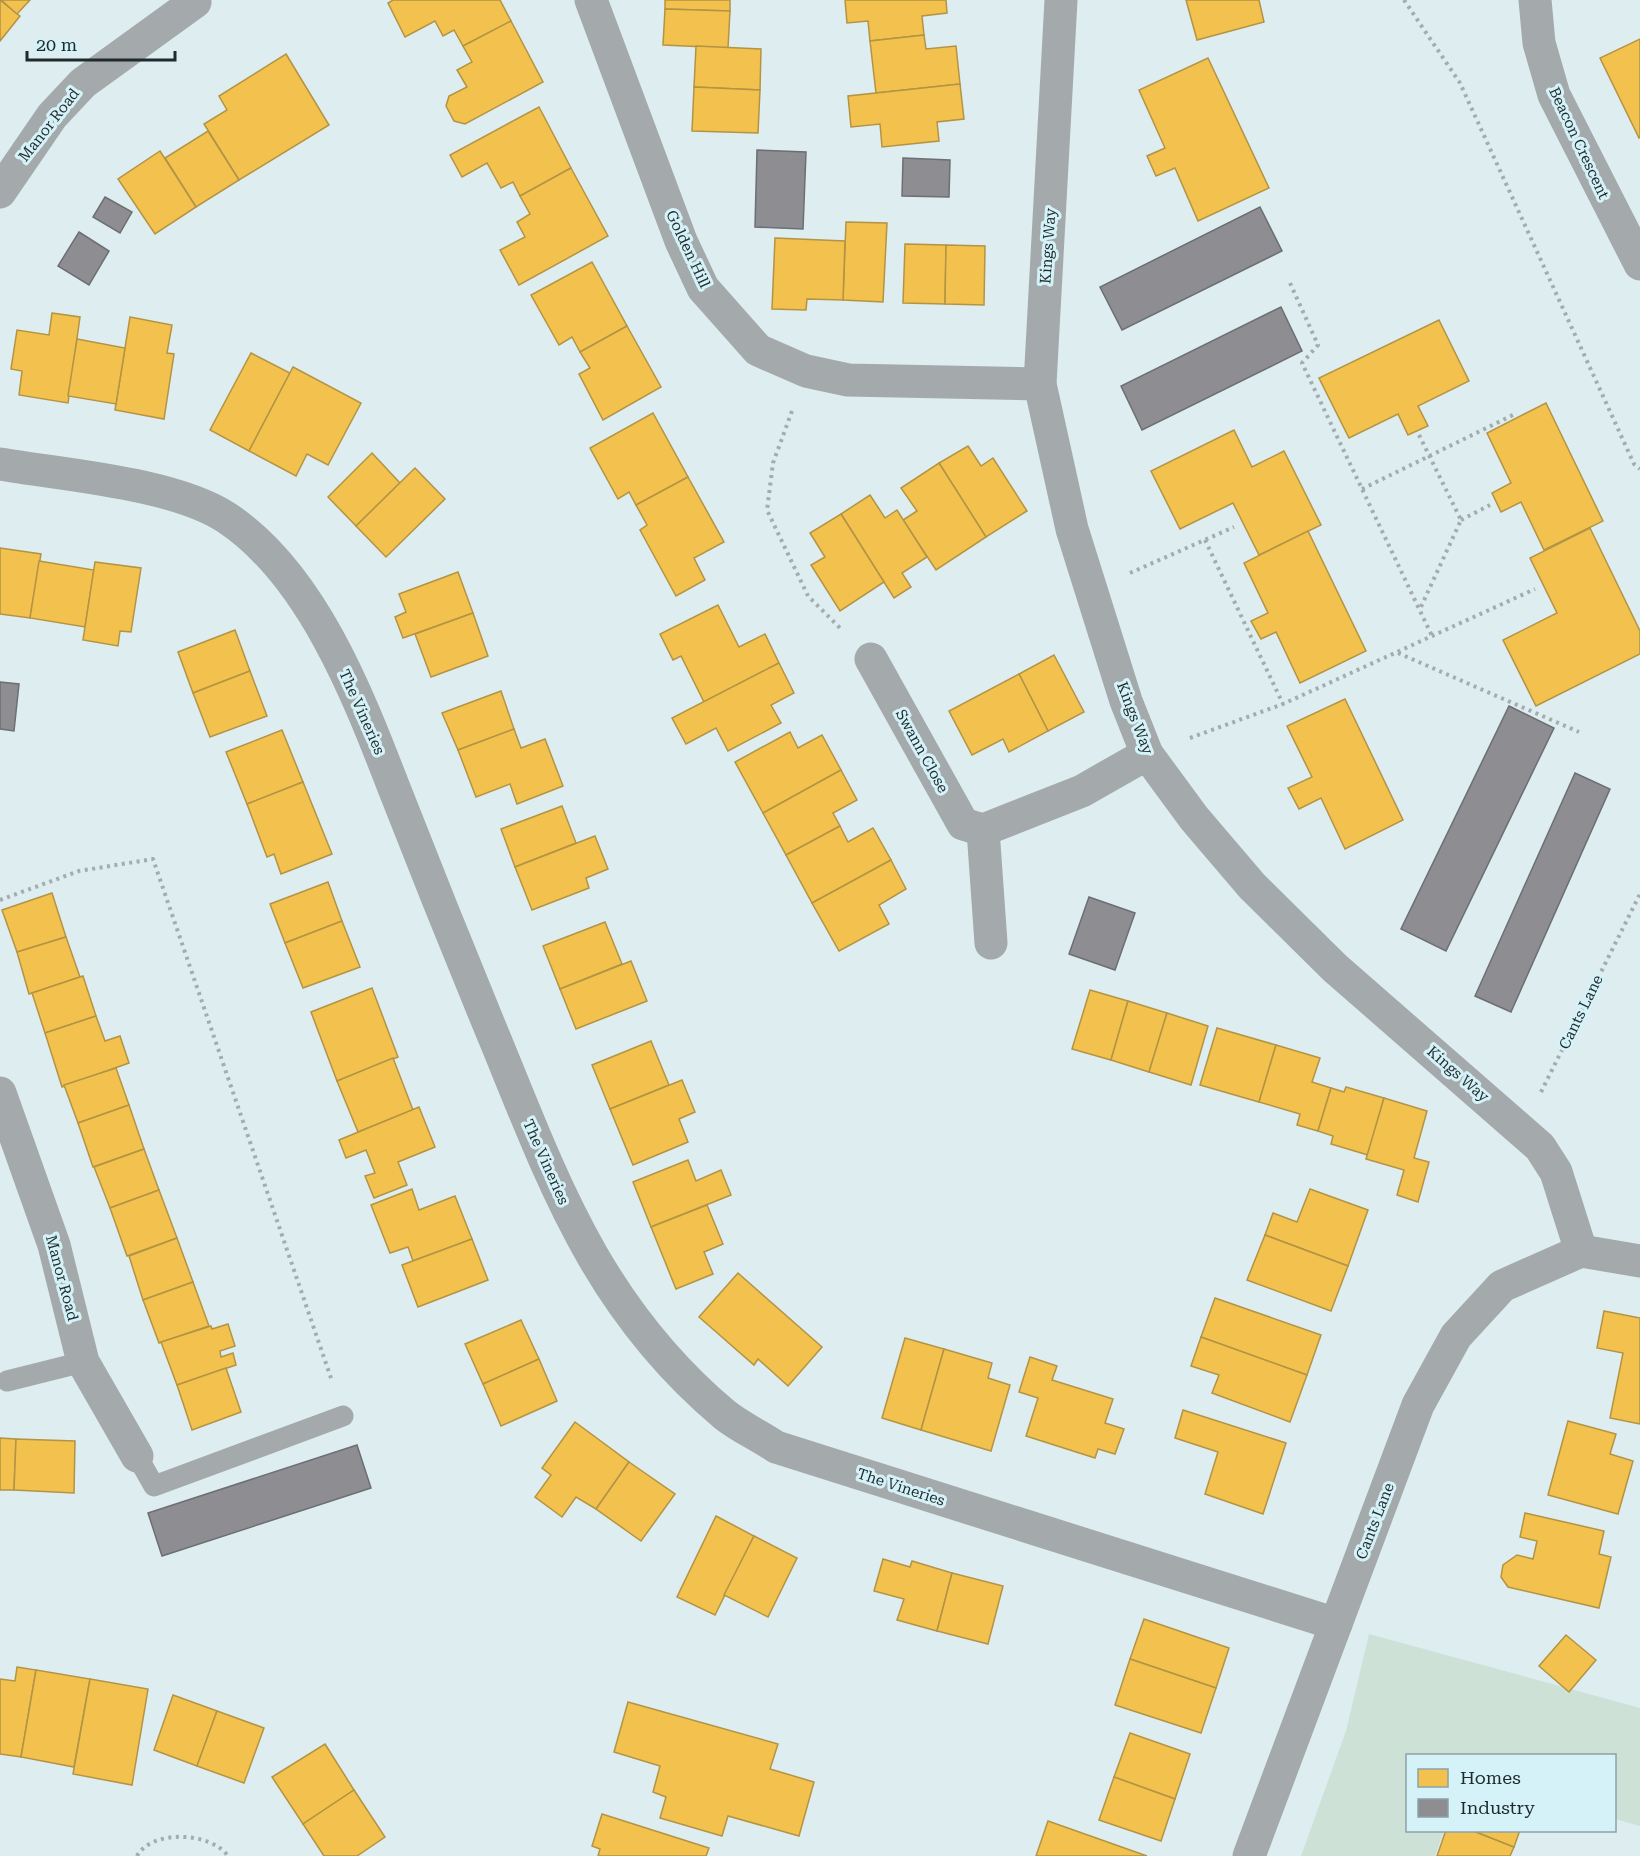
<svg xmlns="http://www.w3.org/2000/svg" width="1640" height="1856" viewBox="0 0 1640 1856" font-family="'Roboto Serif',serif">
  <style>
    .green { fill: #cee1d7 }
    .homes { fill: #f2c14e; stroke: #b39444; stroke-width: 1.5 }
    .industry { fill: #8d8d92; stroke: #6c6f73; stroke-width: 1.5 }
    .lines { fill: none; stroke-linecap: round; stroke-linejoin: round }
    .path { stroke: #a4acae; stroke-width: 4; stroke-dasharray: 3 4.5; stroke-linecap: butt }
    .service { stroke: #a4a9ab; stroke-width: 21 }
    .minor { stroke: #a4a9ab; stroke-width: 33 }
    .tertiary { stroke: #a4a9ab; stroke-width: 33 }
    .labels { text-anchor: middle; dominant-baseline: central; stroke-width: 6; stroke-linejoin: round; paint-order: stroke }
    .street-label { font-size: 15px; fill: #1f2a2c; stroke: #d5f2f8 }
  </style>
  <rect width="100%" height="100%" fill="#ddedf0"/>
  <!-- green -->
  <polygon class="green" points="1369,1634 1640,1708 1640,1826 1615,1819 1614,1756 1408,1756 1408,1830 1444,1831 1435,1856 1301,1856 1346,1731"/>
  <!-- homes -->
  <g class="homes">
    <polygon points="0,0 20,16 0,41"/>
    <polygon points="1,0 30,0 17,14"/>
    <polygon points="393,0 500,0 511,21 463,46 454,30 443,36 435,21 405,37 388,3"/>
    <polygon points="665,0 730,0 730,11 665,9"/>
    <polygon points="845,0 946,0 947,13 922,16 924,35 870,41 868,21 847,23"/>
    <polygon points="1186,0 1259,0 1264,22 1197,40"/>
    <polygon points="665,9 730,11 728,48 663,45"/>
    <polygon points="511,21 543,82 465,124 454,121 446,106 449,96 467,87 457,70 472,62 463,46"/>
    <polygon points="924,35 926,49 956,46 960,84 876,93 870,41"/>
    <polygon points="1640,39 1640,137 1639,138 1600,58"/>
    <polygon points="696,46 761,49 760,90 694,87"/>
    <polygon points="286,54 329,125 239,180 204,124 227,110 219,96"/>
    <polygon points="1208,58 1269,188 1198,221 1175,168 1156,176 1147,156 1165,148 1139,90"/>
    <polygon points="960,84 964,119 937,122 939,141 882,147 880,124 851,127 848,96"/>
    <polygon points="694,87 760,90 758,133 692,131"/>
    <polygon points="539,107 571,168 520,196 513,182 501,188 487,163 462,177 450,155"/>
    <polygon points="208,131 239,180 196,207 165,158"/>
    <polygon points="160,151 196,207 155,234 118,179"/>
    <polygon points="571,168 608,236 519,285 500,250 525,237 517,222 530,214 520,196"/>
    <polygon points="846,222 887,223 883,302 843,300"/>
    <polygon points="775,238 845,241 843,300 807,299 806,310 772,309"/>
    <polygon points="905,244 946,245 945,304 903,303"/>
    <polygon points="946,245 985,246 984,305 945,304"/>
    <polygon points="592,262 627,326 580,352 572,337 559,345 531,295"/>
    <polygon points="52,313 80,317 68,403 19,395 22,371 11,369 17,330 49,335"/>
    <polygon points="130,317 172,325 167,353 174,354 164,419 115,410"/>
    <polygon points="1439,320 1469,381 1418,406 1428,426 1408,435 1398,414 1349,438 1319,378"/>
    <polygon points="627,326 661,387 603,420 579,374 590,368 580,352"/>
    <polygon points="77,339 125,348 116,404 68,396"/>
    <polygon points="251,353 290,373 249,451 210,430"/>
    <polygon points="293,367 361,403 328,465 307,454 296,476 249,451"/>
    <polygon points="1546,403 1603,521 1544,550 1521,502 1501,512 1492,493 1511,483 1487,433"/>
    <polygon points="653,413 688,477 636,505 629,492 618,499 590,448"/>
    <polygon points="1234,430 1252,467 1284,451 1321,525 1259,555 1233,503 1180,529 1151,471"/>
    <polygon points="968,446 981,466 993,458 1027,511 986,537 939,463"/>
    <polygon points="372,453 400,483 356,526 328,497"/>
    <polygon points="939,463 986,537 936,570 903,520 917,511 901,488"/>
    <polygon points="415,468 445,499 386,557 356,526"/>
    <polygon points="688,477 724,542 694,558 705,580 676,596 640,530 647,525 636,505"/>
    <polygon points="870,495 885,518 897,510 927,557 902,573 911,587 894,598 841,514"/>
    <polygon points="841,514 884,582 840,611 811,565 825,557 810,533"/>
    <polygon points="1590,528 1640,631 1640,654 1536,706 1503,640 1557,613 1530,558"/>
    <polygon points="1308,531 1366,651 1300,683 1276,632 1261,639 1251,621 1268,613 1244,563"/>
    <polygon points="0,548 41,554 30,618 0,614"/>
    <polygon points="39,561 94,570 85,627 30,618"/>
    <polygon points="95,562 141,568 131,632 120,631 118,646 83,640"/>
    <polygon points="458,572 473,613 403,638 395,617 406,612 399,594"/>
    <polygon points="718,605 739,647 765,634 779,663 704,702 681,656 673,660 660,634"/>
    <polygon points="473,613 488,656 431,677 415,634"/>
    <polygon points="235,630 250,671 193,693 178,652"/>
    <polygon points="1054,655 1084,712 1048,731 1019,674"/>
    <polygon points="779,663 794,693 771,705 781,723 728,751 716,728 686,744 672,718"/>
    <polygon points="250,671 267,716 210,737 193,693"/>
    <polygon points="1019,674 1048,731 1009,752 1003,739 972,755 949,711"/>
    <polygon points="501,691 514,729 458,750 442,713"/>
    <polygon points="1345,699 1403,820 1345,849 1321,798 1299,809 1288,788 1312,777 1287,726"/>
    <polygon points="514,729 521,748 545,739 563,786 517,804 510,784 476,797 458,750"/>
    <polygon points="282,730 303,782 247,804 226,752"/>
    <polygon points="790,732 798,748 822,735 841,770 763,813 735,762"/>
    <polygon points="841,770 857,800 833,813 840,826 786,855 763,813"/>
    <polygon points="303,782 332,854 281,874 274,854 267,857 247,804"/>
    <polygon points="562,806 576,843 515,867 501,829"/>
    <polygon points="840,826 848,842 873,828 891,860 812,903 786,855"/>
    <polygon points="595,836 608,869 586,878 589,888 532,910 515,867"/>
    <polygon points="891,860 906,889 879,905 889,924 839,951 812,903"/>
    <polygon points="328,882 342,921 285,943 270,904"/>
    <polygon points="52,893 66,937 17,952 2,910"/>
    <polygon points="342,921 360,967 303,988 285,943"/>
    <polygon points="605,922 622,964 560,989 543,946"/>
    <polygon points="66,937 80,977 29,994 17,952"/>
    <polygon points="631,961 647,1001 576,1029 560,989"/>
    <polygon points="83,976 96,1016 45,1033 32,993"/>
    <polygon points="372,988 398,1057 337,1081 311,1012"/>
    <polygon points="1090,990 1128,1001 1111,1060 1072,1049"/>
    <polygon points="1128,1001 1167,1013 1149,1072 1111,1060"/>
    <polygon points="1167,1013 1208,1026 1191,1085 1149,1072"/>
    <polygon points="96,1016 105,1041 120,1036 129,1063 62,1087 45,1033"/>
    <polygon points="1217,1028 1276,1045 1259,1102 1200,1085"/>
    <polygon points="651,1041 669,1085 610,1109 592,1065"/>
    <polygon points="1276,1045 1320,1058 1312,1082 1331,1088 1318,1131 1297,1125 1300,1114 1259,1102"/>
    <polygon points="393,1058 413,1110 358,1132 337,1081"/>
    <polygon points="116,1068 129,1105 78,1123 64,1085"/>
    <polygon points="682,1080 695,1112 679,1119 688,1142 633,1165 610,1109"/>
    <polygon points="1346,1087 1384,1098 1368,1155 1331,1144 1333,1136 1318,1131 1331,1088 1344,1092"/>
    <polygon points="1384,1098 1427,1111 1414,1158 1429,1162 1418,1202 1397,1195 1404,1170 1366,1159"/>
    <polygon points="129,1105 144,1149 93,1167 78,1123"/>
    <polygon points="419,1107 435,1147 398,1162 407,1185 374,1198 365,1176 375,1173 366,1150 346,1158 339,1140"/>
    <polygon points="144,1149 159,1190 110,1208 94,1167"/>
    <polygon points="688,1160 696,1181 721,1170 731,1195 651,1227 633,1182"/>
    <polygon points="412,1189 419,1210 455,1196 472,1239 413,1261 408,1247 390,1253 371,1205"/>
    <polygon points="1310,1189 1368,1210 1348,1266 1265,1235 1273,1213 1297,1222"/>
    <polygon points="159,1190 177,1238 127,1256 110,1208"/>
    <polygon points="707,1205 723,1244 704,1252 713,1274 676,1289 651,1227"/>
    <polygon points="1265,1235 1348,1266 1331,1311 1247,1280"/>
    <polygon points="177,1238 193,1282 143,1300 129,1256"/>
    <polygon points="472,1239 488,1280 418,1307 402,1265"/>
    <polygon points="738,1273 822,1347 788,1386 758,1359 754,1365 699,1317"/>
    <polygon points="193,1282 209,1326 159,1343 143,1300"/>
    <polygon points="1215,1298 1321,1335 1307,1375 1201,1337"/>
    <polygon points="1604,1311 1640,1318 1640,1424 1610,1418 1623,1353 1597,1348"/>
    <polygon points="521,1320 539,1359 483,1384 465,1344"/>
    <polygon points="228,1324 235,1346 220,1351 221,1357 233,1353 236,1365 177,1385 161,1342 211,1326 212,1329"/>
    <polygon points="1201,1337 1307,1375 1290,1422 1212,1393 1219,1375 1191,1366"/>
    <polygon points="905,1338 944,1349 921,1430 882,1418"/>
    <polygon points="944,1349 992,1363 988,1378 1010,1385 991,1451 921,1430"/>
    <polygon points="1030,1357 1057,1366 1052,1380 1113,1399 1105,1423 1124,1429 1115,1454 1098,1449 1095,1458 1026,1436 1038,1398 1019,1392"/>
    <polygon points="539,1359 557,1401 501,1426 483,1384"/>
    <polygon points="226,1368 241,1412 192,1430 177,1385"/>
    <polygon points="1183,1410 1286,1443 1263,1514 1205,1494 1218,1452 1175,1438"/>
    <polygon points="1568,1421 1616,1434 1610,1454 1633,1461 1618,1514 1548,1495"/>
    <polygon points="575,1422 629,1462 596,1509 576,1497 562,1517 535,1497 551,1475 542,1468"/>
    <polygon points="0,1438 16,1439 14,1490 0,1490"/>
    <polygon points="16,1439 75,1441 74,1493 14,1490"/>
    <polygon points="629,1462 675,1494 641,1541 596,1509"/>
    <polygon points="1525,1513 1604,1531 1599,1554 1611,1557 1599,1608 1508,1587 1501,1577 1503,1565 1517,1555 1533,1559 1537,1541 1520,1537"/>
    <polygon points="716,1516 754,1536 715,1615 677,1597"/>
    <polygon points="754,1536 797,1558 768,1617 724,1595"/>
    <polygon points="883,1559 910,1567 912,1561 952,1573 937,1631 897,1620 904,1599 874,1591"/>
    <polygon points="952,1573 1003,1586 988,1644 937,1631"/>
    <polygon points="1144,1619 1229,1648 1216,1688 1130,1659"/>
    <polygon points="1566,1635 1596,1660 1569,1692 1539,1666"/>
    <polygon points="1130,1659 1216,1688 1201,1733 1115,1705"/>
    <polygon points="17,1667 36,1670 21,1757 0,1754 0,1679 15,1681"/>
    <polygon points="36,1670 90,1679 74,1767 21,1757"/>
    <polygon points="90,1679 148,1689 132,1785 73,1774"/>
    <polygon points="173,1695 217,1711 197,1766 154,1750"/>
    <polygon points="628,1702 778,1744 770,1769 814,1782 799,1836 728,1816 722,1836 660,1818 666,1797 653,1792 660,1766 614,1752"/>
    <polygon points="217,1711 264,1728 244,1783 197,1766"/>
    <polygon points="1130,1733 1190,1754 1175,1799 1114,1777"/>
    <polygon points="325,1744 354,1790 303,1824 272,1777"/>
    <polygon points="1114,1777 1175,1799 1161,1841 1099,1820"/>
    <polygon points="354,1790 385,1837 357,1856 324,1856 303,1824"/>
    <polygon points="602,1814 709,1848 706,1856 598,1856 600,1849 592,1846"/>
    <polygon points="1048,1821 1147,1856 1036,1856"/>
    <polygon points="1446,1830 1471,1830 1514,1847 1510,1856 1437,1856"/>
    <polygon points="1471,1830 1520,1830 1514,1847"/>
  </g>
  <!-- industry -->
  <g class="industry">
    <polygon points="757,150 806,152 803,229 755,227"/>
    <polygon points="903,158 950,160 949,197 902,196"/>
    <polygon points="105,197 132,212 120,233 93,217"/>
    <polygon points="1260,207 1282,251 1122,330 1100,287"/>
    <polygon points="79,232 109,251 89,285 58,266"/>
    <polygon points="1281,307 1302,351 1142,430 1121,386"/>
    <polygon points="0,682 19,684 14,731 0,729"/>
    <polygon points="1509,706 1554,728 1446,951 1401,929"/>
    <polygon points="1575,773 1610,789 1511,1012 1475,996"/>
    <polygon points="1089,897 1135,913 1115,970 1069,954"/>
    <polygon points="357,1445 371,1488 162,1556 148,1513"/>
  </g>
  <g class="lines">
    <!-- path -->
    <g class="path">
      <polyline points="1404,0 1460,83 1634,464 1640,469"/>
      <polyline points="1290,283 1318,345 1302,363 1432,636"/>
      <polyline points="792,411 773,463 767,510 808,596 841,629"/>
      <polyline points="1419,435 1461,520 1420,609"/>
      <polyline points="1362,489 1513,415"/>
      <polyline points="1461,520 1490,505"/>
      <polyline points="1205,540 1283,704"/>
      <polyline points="1130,573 1234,527"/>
      <polyline points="1398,653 1579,732"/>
      <polyline points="1190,738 1283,704 1535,589"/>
      <polyline points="0,900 79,871 153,859 332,1381"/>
      <polyline points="1541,1092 1640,894"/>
      <path d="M137 1856C152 1829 211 1832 228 1856"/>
    </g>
    <!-- service -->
    <g class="service">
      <polyline points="7,1381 83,1362"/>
      <polyline points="137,1456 154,1486 343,1416"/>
    </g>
    <!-- minor -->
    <g class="minor">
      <polyline points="591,0 681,241 703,288 758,350 806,371 848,380 1040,384"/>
      <polyline points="1061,0 1040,384 1072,529 1126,701 1147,754 1194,818 1252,886 1335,968 1540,1147 1556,1172 1581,1251"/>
      <polyline points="1535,0 1539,43 1554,95 1640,264"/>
      <polyline points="0,192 52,116 83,83 195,2"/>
      <path d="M0 464C64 475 174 483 227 518 312 575 358 695 394 788 428 875 463 962 499 1049 557 1192 602 1312 725 1415 740 1427 760 1436 776 1447L1336 1624"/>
      <polyline points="871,659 963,824 983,830 1082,791 1147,754"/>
      <polyline points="983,830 991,943"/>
      <polyline points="0,1093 54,1245 83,1362 137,1456"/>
    </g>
    <!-- tertiary -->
    <polyline class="tertiary" points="1249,1856 1418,1405 1456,1336 1502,1286 1581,1251 1640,1261"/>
  </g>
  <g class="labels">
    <!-- street labels -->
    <g class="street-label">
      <text transform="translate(49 125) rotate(-52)">Manor Road</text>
      <text transform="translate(1579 143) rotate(65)">Beacon Crescent</text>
      <text transform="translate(1048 246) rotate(-86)">Kings Way</text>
      <text transform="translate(688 249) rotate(65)">Golden Hill</text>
      <text transform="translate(362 712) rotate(66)">The Vineries</text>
      <text transform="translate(1135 718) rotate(69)">Kings Way</text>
      <text transform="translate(922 751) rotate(61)">Swann Close</text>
      <text transform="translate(1581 1012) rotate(-64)">Cants Lane</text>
      <text transform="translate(1458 1074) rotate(41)">Kings Way</text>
      <text transform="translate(546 1162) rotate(66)">The Vineries</text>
      <text transform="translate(62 1278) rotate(75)">Manor Road</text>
      <text transform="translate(901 1487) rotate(18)">The Vineries</text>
      <text transform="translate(1375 1521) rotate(-69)">Cants Lane</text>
    </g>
  </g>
  <!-- legend -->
  <rect x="1406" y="1754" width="210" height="78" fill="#d5f2f8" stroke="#8ca2a6" stroke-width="1.5"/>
  <rect x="1418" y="1769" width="30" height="18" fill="#f2c14e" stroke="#8ca2a6" stroke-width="1.5"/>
  <text x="1460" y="1784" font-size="18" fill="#1f2a2c">Homes</text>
  <rect x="1418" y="1799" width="30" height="18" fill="#8d8d92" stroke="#8ca2a6" stroke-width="1.5"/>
  <text x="1460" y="1814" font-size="18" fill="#1f2a2c">Industry</text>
  <!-- scale -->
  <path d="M27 51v9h148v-9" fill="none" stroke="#1f2a2c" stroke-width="3"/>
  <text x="36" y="51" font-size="18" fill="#1f2a2c" stroke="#d5f2f8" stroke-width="4.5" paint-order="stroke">20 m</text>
</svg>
